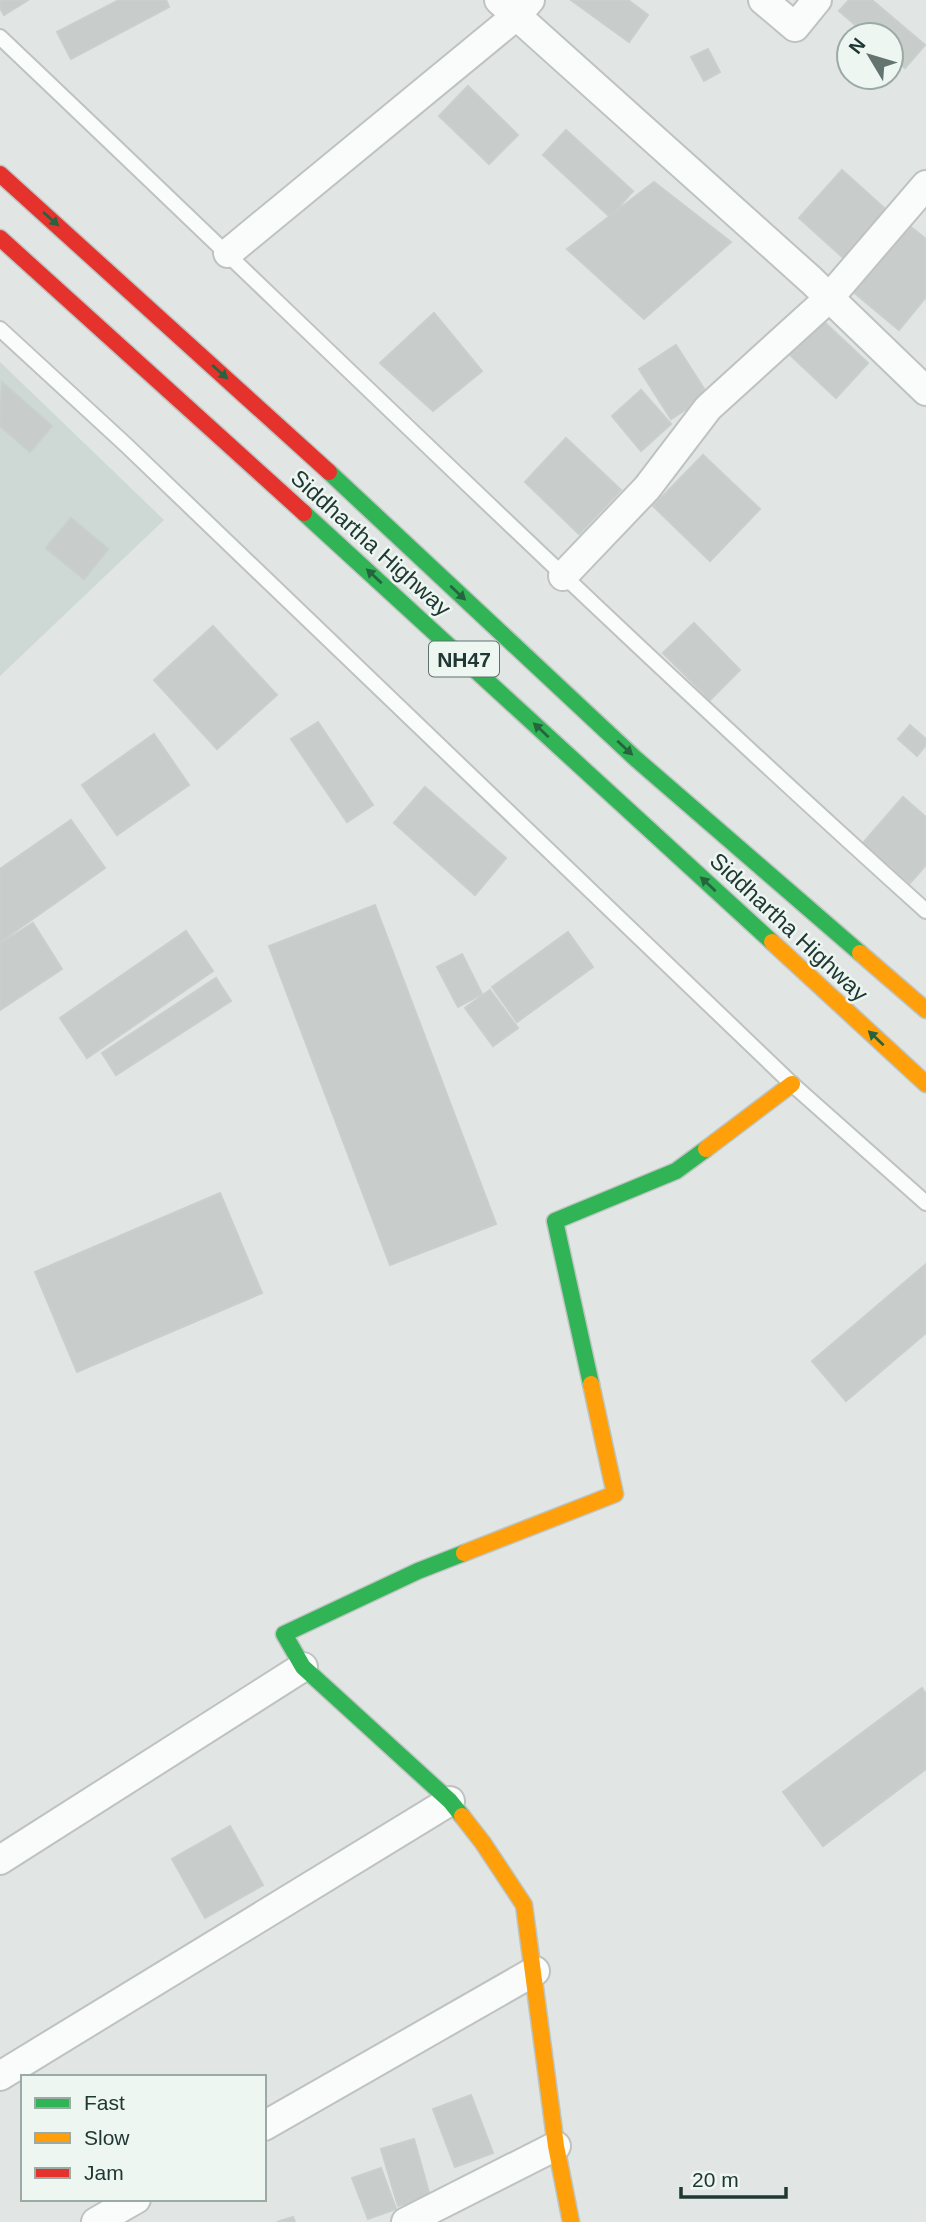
<svg xmlns="http://www.w3.org/2000/svg" width="926" height="2222" viewBox="0 0 926 2222" font-family="Helvetica,sans-serif">
  <style>
    .built { fill: #ced8d4 }
    .building { fill: #c8cdcb; stroke: #c9cfcd; stroke-width: 2 }
    .lines { fill: none; stroke-linecap: round; stroke-linejoin: round }
    .lane-casing { stroke: #bec3c1; stroke-width: 18 }
    .street-casing { stroke: #bec3c1; stroke-width: 32 }
    .fast-casing { stroke: #bdc4c1; stroke-width: 19 }
    .slow-casing { stroke: #bdc4c1; stroke-width: 19 }
    .jam-casing { stroke: #bdc4c1; stroke-width: 19 }
    .lane { stroke: #fafbfb; stroke-width: 14 }
    .street { stroke: #fafbfb; stroke-width: 28 }
    .fast { stroke: #30b455; stroke-width: 16 }
    .slow { stroke: #ff9f0a; stroke-width: 16 }
    .jam { stroke: #e5322d; stroke-width: 16 }
    .oneway { fill: #26633f }
    .labels { text-anchor: middle; dominant-baseline: central; stroke-width: 5; stroke-linejoin: round; paint-order: stroke }
    .shield { fill: #eef6f2; stroke: #5e716c; stroke-width: 2 }
    .shield-label { font-size: 21px; font-weight: bold; fill: #203833 }
    .street-label { font-size: 23px; fill: #203833; stroke: #eef6f2 }
  </style>
  <rect width="100%" height="100%" fill="#e1e6e4"/>
  <!-- built -->
  <polygon class="built" points="0,362 164,520 0,676"/>
  <!-- building -->
  <g class="building">
    <polygon points="0,0 28,0 4,15 0,8"/>
    <polygon points="119,0 166,0 169,7 71,59 57,32"/>
    <polygon points="571,0 628,0 648,15 629,42"/>
    <polygon points="849,0 872,0 925,45 905,68 891,56 891,35 867,35 839,11"/>
    <polygon points="708,49 720,72 704,81 691,57"/>
    <polygon points="468,86 518,135 489,164 439,116"/>
    <polygon points="566,130 633,191 610,217 543,155"/>
    <polygon points="842,170 892,215 849,263 799,218"/>
    <polygon points="654,182 731,242 644,319 567,249"/>
    <polygon points="906,223 926,239 926,297 899,330 851,290"/>
    <polygon points="434,313 482,371 433,411 380,363"/>
    <polygon points="821,319 868,363 836,398 789,354"/>
    <polygon points="676,345 708,395 671,419 639,369"/>
    <polygon points="2,382 52,426 30,452 0,426"/>
    <polygon points="641,390 671,424 641,451 612,416"/>
    <polygon points="566,438 621,490 579,534 525,482"/>
    <polygon points="703,455 760,509 710,561 653,506"/>
    <polygon points="71,518 108,549 84,579 46,548"/>
    <polygon points="694,623 740,670 710,700 663,653"/>
    <polygon points="213,626 277,695 217,749 154,680"/>
    <polygon points="318,722 373,805 347,822 291,739"/>
    <polygon points="910,725 926,739 926,745 917,756 898,739"/>
    <polygon points="154,734 189,785 117,835 82,785"/>
    <polygon points="425,787 506,858 475,895 394,823"/>
    <polygon points="903,797 926,817 926,865 910,883 863,843"/>
    <polygon points="71,820 105,868 0,942 0,869"/>
    <polygon points="375,905 496,1224 390,1265 269,946"/>
    <polygon points="33,923 62,969 0,1010 0,944"/>
    <polygon points="186,931 213,971 87,1058 60,1018"/>
    <polygon points="568,932 593,967 517,1022 492,987"/>
    <polygon points="462,954 482,994 458,1007 437,967"/>
    <polygon points="216,978 231,1001 116,1075 102,1053"/>
    <polygon points="490,990 518,1028 493,1046 465,1008"/>
    <polygon points="220,1193 262,1293 77,1372 35,1272"/>
    <polygon points="926,1264 926,1333 846,1401 812,1361"/>
    <polygon points="922,1688 926,1694 926,1769 823,1846 783,1792"/>
    <polygon points="230,1826 263,1885 205,1918 172,1859"/>
    <polygon points="471,2095 493,2153 455,2167 433,2109"/>
    <polygon points="414,2139 430,2196 398,2206 381,2149"/>
    <polygon points="381,2168 396,2209 368,2219 352,2178"/>
    <polygon points="293,2217 295,2222 277,2222"/>
  </g>
  <g class="lines">
    <!-- lane casing -->
    <g class="lane-casing">
      <g id="lane">
        <path d="M0 37C308 329 610 627 926 911"/>
        <polyline points="0,329 125,444 792,1084 926,1203"/>
      </g>
    </g>
    <!-- street casing -->
    <g class="street-casing">
      <g id="street">
        <polyline points="499,0 811,280 926,391"/>
        <polyline points="763,0 795,27 817,0"/>
        <polyline points="228,253 516,16 530,0"/>
        <polyline points="563,576 647,488 708,408 828,299 926,185"/>
        <polyline points="0,1860 303,1667"/>
        <polyline points="0,2076 450,1801"/>
        <polyline points="264,2126 535,1971"/>
        <polyline points="96,2222 136,2199"/>
        <polyline points="406,2222 556,2146"/>
      </g>
    </g>
    <!-- fast casing -->
    <g class="fast-casing">
      <g id="fast">
        <polyline points="329,472 636,759 860,953"/>
        <polyline points="304,513 772,942"/>
        <polyline points="591,1384 555,1221 676,1171 706,1149"/>
        <polyline points="462,1816 450,1801 303,1667 284,1634 418,1571 464,1553"/>
      </g>
    </g>
    <!-- slow casing -->
    <g class="slow-casing">
      <g id="slow">
        <polyline points="772,942 926,1084"/>
        <polyline points="860,953 926,1010"/>
        <polyline points="706,1149 792,1084"/>
        <polyline points="464,1553 615,1494 591,1384"/>
        <polyline points="462,1816 483,1843 524,1905 556,2146 571,2222"/>
      </g>
    </g>
    <!-- jam casing -->
    <g class="jam-casing">
      <g id="jam">
        <polyline points="0,174 329,472"/>
        <polyline points="0,238 304,513"/>
      </g>
    </g>
    <!-- lane -->
    <use href="#lane" class="lane"/>
    <!-- street -->
    <use href="#street" class="street"/>
    <!-- fast -->
    <use href="#fast" class="fast"/>
    <!-- slow -->
    <use href="#slow" class="slow"/>
    <!-- jam -->
    <use href="#jam" class="jam"/>
  </g>
  <!-- one-way arrows -->
  <defs><path id="oneway-solid" d="M-6-.8H1V-3.2L6.5 0L1 3.2V.8H-6Z" transform="scale(1.75)"/></defs>
  <g class="oneway">
    <use href="#oneway-solid" transform="translate(51 219) rotate(42)"/>
    <use href="#oneway-solid" transform="translate(220 372) rotate(42)"/>
    <use href="#oneway-solid" transform="translate(374 576) rotate(-137)"/>
    <use href="#oneway-solid" transform="translate(458 593) rotate(43)"/>
    <use href="#oneway-solid" transform="translate(541 730) rotate(-137)"/>
    <use href="#oneway-solid" transform="translate(625 748) rotate(43)"/>
    <use href="#oneway-solid" transform="translate(708 884) rotate(-137)"/>
    <use href="#oneway-solid" transform="translate(876 1038) rotate(-137)"/>
  </g>
  <g class="labels">
    <!-- shield labels -->
    <rect class="shield" x="429" y="641.5" width="70" height="35" rx="5"/>
    <g class="shield-label">
      <text x="464" y="659">NH47</text>
    </g>
    <!-- street labels -->
    <g class="street-label">
      <text transform="translate(371 543) rotate(42)">Siddhartha Highway</text>
      <text transform="translate(789 927) rotate(43)">Siddhartha Highway</text>
    </g>
  </g>
  <!-- legend -->
  <rect x="21" y="2075" width="245" height="126" fill="#eef6f2" stroke="#9caaa6" stroke-width="2"/>
  <rect x="35" y="2098" width="35" height="10" fill="#30b455" stroke="#9caaa6" stroke-width="2"/>
  <text x="84" y="2110" font-size="21" fill="#203833">Fast</text>
  <rect x="35" y="2133" width="35" height="10" fill="#ff9f0a" stroke="#9caaa6" stroke-width="2"/>
  <text x="84" y="2145" font-size="21" fill="#203833">Slow</text>
  <rect x="35" y="2168" width="35" height="10" fill="#e5322d" stroke="#9caaa6" stroke-width="2"/>
  <text x="84" y="2180" font-size="21" fill="#203833">Jam</text>
  <!-- north arrow -->
  <g transform="translate(870 56) rotate(308)"><circle r="33" fill="#eef6f2" stroke="#9caaa6" stroke-width="2"/>
  <path d="M0-5L12 26L0 18L-12 26Z" fill="#647571"/>
  <text y="-10" font-size="19" font-weight="bold" text-anchor="middle" fill="#203833">N</text>
  </g>
  <!-- scale -->
  <path d="M681 2187v10h105v-10" fill="none" stroke="#203833" stroke-width="3.5"/>
  <text x="692" y="2187" font-size="21" fill="#203833" stroke="#eef6f2" stroke-width="5" paint-order="stroke">20 m</text>
</svg>
